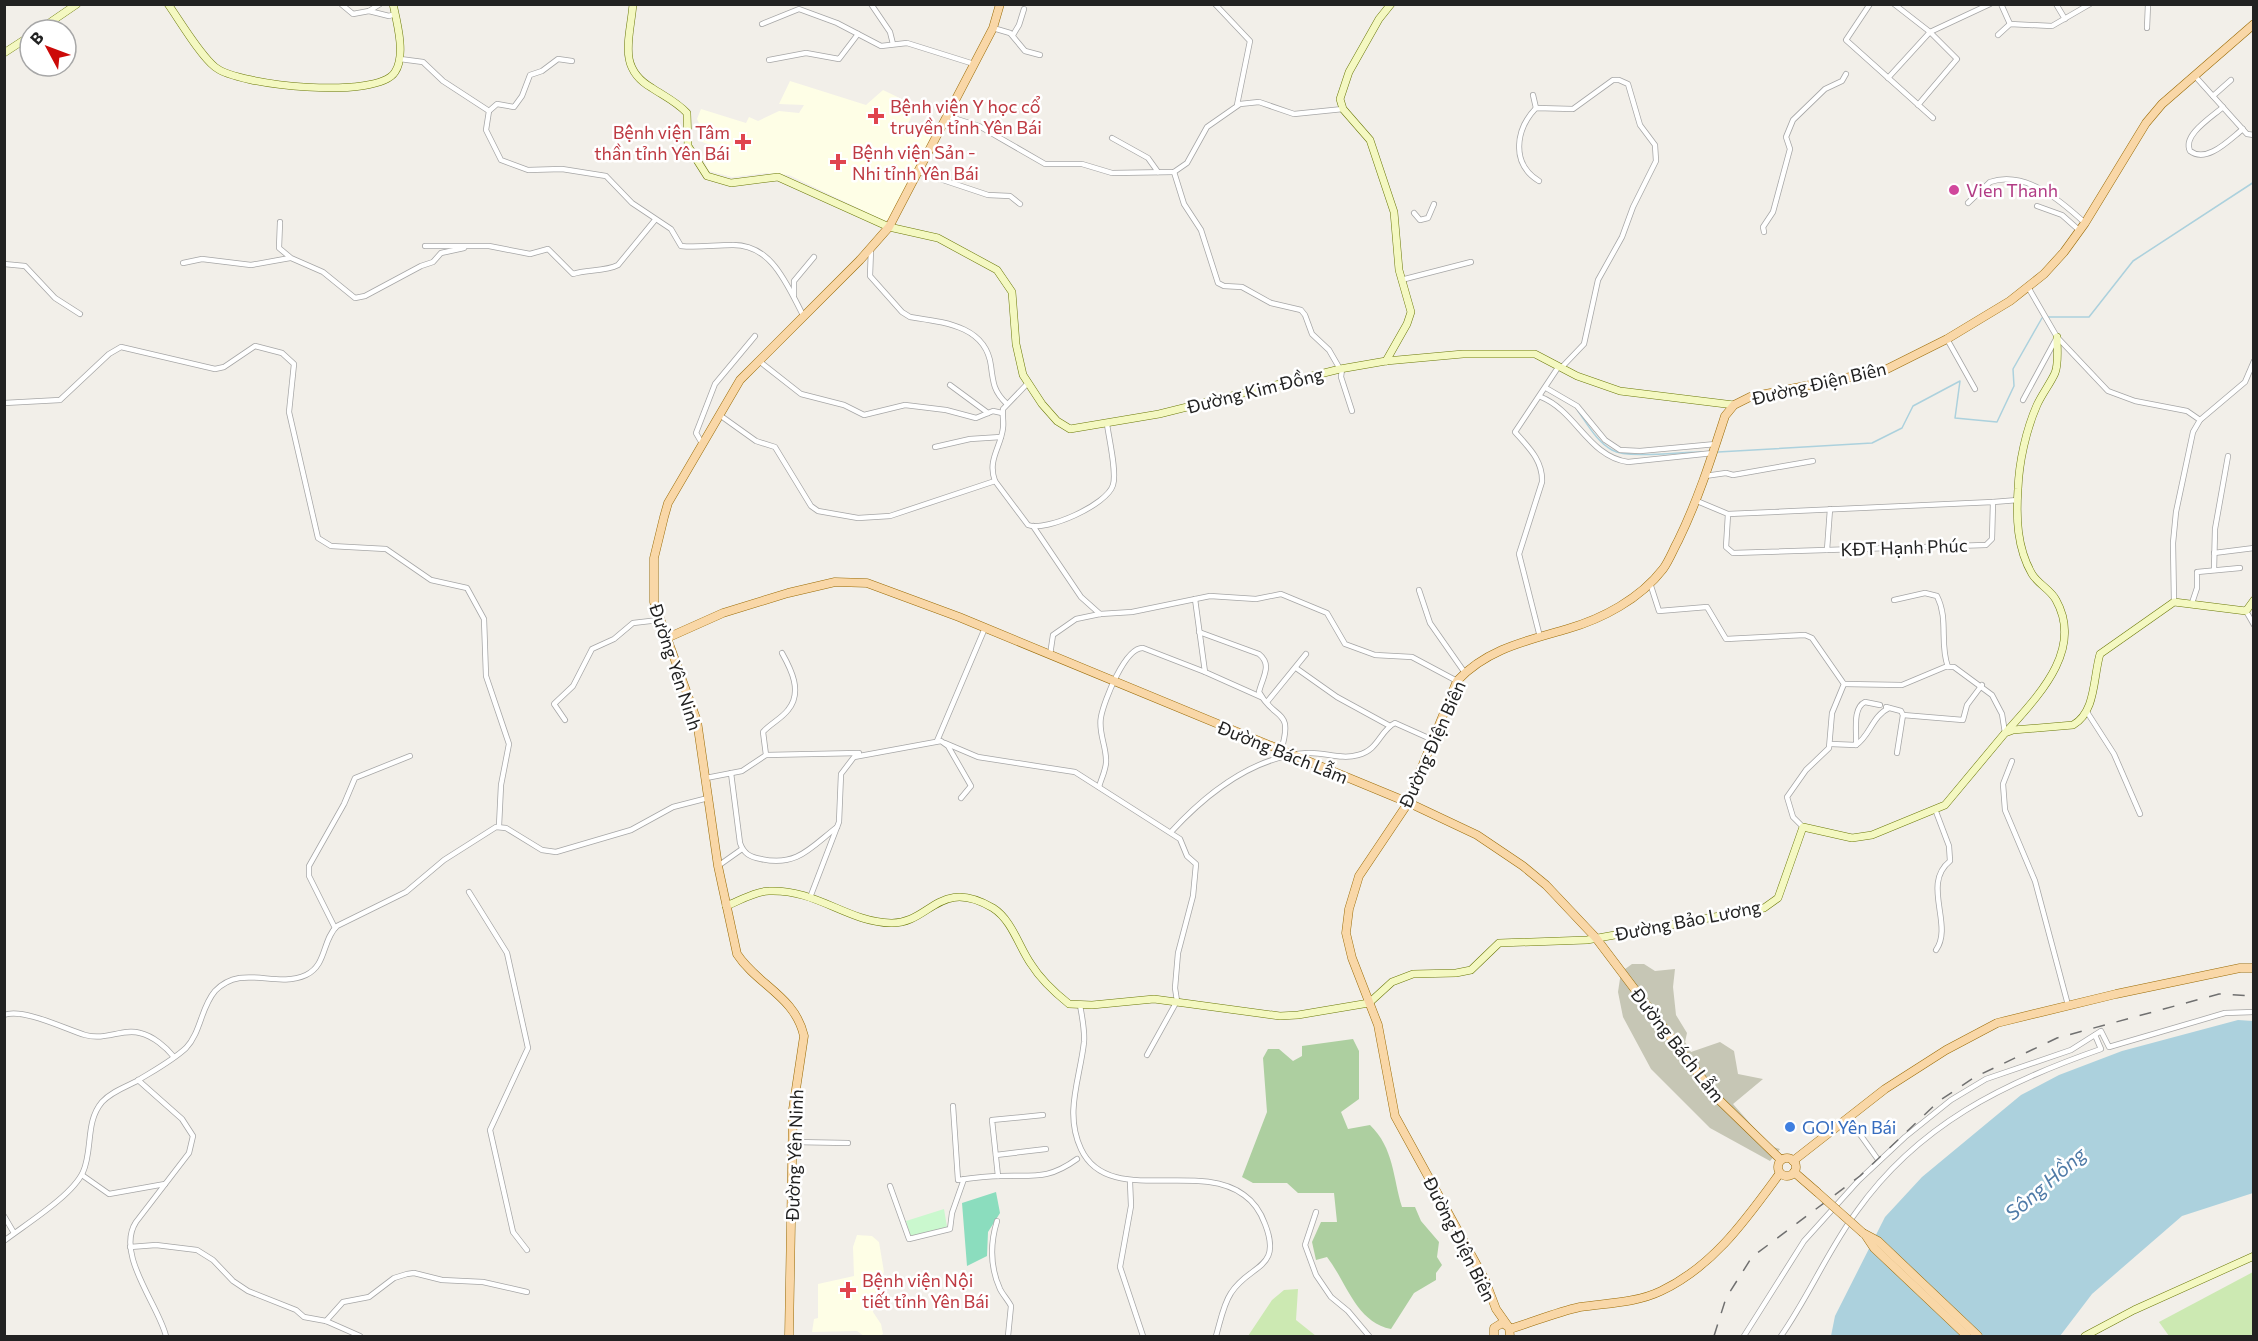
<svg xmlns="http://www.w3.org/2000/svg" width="2258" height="1341" viewBox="0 0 2258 1341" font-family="Commissioner,sans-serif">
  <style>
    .education { fill: #fefee6 }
    .construction { fill: #c6c6b5 }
    .grass { fill: #cce9b2 }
    .forest { fill: #adcfa0 }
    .park { fill: #caf8ce }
    .pitch { fill: #8bddbe }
    .water { fill: #acd1dd }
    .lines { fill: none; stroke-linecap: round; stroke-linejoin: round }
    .stream { stroke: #acd1dd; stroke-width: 1.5 }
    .street-casing { stroke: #a6a6a6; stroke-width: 6 }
    .secondary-casing { stroke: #6b7909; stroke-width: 8 }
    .primary-casing { stroke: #9a6b06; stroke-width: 9 }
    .street { stroke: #fff; stroke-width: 4.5 }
    .secondary { stroke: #f4f8c1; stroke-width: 7 }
    .primary { stroke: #f9d7a7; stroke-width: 8 }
    .rail { stroke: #707070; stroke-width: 1.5; stroke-dasharray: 12 12; stroke-linecap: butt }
    .primary-bridge-casing { stroke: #9a6b06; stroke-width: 9; stroke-linecap: butt }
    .primary-bridge { stroke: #f9d7a7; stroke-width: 8 }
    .health-dot { fill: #e0444e; stroke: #fff; stroke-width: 2 }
    .hotel-dot { fill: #d1479c; stroke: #fff; stroke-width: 2 }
    .shop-dot { fill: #3f7fe0; stroke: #fff; stroke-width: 2 }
    .labels { text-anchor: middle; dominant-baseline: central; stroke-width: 5; stroke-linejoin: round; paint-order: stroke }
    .health-label { font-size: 18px; fill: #be3a42; stroke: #fff; text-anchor: start }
    .hotel-label { font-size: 18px; fill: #b23c85; stroke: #fff; text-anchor: start }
    .street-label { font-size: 18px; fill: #222; stroke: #fff }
    .shop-label { font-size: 18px; fill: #366cbe; stroke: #fff; text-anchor: start }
    .water-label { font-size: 20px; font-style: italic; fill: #4e7aa7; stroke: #fff }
  </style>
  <rect width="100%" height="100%" fill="#f2efe9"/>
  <!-- education -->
  <g class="education">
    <polygon points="790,81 866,105 883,90 916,106 907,126 931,137 891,217 885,221 789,175 766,173 732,177 709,171 702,157 712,146 698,140 700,125 697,119 701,109 746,123 749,117 758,121 779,111 799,113 804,105 779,104"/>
    <polygon points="857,1235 872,1236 879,1242 884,1272 874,1296 873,1312 881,1324 883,1334 880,1336 864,1336 857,1331 812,1332 814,1319 818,1318 818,1284 854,1276 853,1247"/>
  </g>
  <!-- construction -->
  <polygon class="construction" points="1632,964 1644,964 1655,971 1675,969 1673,987 1676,1015 1687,1033 1685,1042 1691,1052 1720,1042 1734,1051 1738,1074 1763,1079 1733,1104 1770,1146 1780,1149 1770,1161 1710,1128 1651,1069 1623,1017 1618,992 1621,972"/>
  <!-- grass -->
  <g class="grass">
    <polygon points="2253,1272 2253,1336 2169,1336 2159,1322"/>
    <polygon points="1298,1289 1296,1320 1316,1336 1248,1336 1272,1300 1284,1290"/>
  </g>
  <!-- forest -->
  <path class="forest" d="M1353 1039 1359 1051V1099L1341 1112 1348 1129 1370 1125C1394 1148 1393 1178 1402 1207H1415L1421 1221 1439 1242 1437 1257 1442 1265 1436 1273V1280L1414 1293 1391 1329C1356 1322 1347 1283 1327 1257L1316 1260 1312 1242 1321 1222H1337L1334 1193H1298L1287 1183H1253L1242 1177 1267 1112 1263 1058 1268 1049H1279L1293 1061 1302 1056V1046Z"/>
  <!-- park -->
  <polygon class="park" points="944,1209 947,1227 911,1237 906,1221"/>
  <!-- pitch -->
  <polygon class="pitch" points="996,1192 1000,1213 988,1232 987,1256 967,1266 962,1203"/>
  <!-- water -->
  <polygon class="water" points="2238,1020 2253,1021 2253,1193 2182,1216 2092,1294 2060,1336 1831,1336 1835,1316 1885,1217 1922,1177 2021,1095 2059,1075 2122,1051"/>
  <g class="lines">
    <!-- stream -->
    <g class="stream">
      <polyline points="2047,317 2089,317 2133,261 2254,182"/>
      <path d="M1578 411C1588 425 1597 442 1612 450 1628 459 1680 452 1701 452"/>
      <polyline points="1718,452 1872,443 1902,428 1913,406 1960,381 1955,418 1997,422 2014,386 2013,369 2042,318"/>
    </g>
    <!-- street casing -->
    <g class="street-casing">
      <g id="street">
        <polyline points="341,4 353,14 369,11"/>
        <polyline points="380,4 369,11 389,16 395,14"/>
        <polyline points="871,4 890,32 893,44"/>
        <polyline points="1215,4 1250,41 1237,105"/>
        <polyline points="1870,4 1846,40 1933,118"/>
        <polyline points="1894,4 1930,32 1957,59 1918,105"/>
        <polyline points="2001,4 2010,24"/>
        <polyline points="2056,4 2065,19"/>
        <polyline points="762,24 799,9 837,23 881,46 907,43 974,64"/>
        <polyline points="993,28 1010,33 1025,51 1040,55"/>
        <polyline points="2147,28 2148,4"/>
        <polyline points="1013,35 1019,25 1024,9"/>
        <polyline points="1998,35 2010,24 2052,26 2090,4"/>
        <path d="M400 59 423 62 443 81 489 111 486 130 501 160 528 170 562 169 606 176 632 203 671 229 681 246C697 248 715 245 732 245 772 244 787 285 803 315"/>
        <polyline points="769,60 806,53 839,59 858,34"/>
        <polyline points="2194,75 2247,134 2254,135"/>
        <polyline points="1888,78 1930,32 1990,4"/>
        <polyline points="1533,95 1536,108"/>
        <polyline points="2213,96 2231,80"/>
        <path d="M2223 107C2212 117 2182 135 2190 151 2207 164 2230 139 2243 129"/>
        <polyline points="489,111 497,104 514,107 522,96 530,75 542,71 558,59 572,61"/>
        <polyline points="947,116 979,126 1045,164 1082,164 1112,173 1174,172 1187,163 1207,127 1240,104 1259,102 1294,114 1343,109"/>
        <polyline points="1112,138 1148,158 1158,172"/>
        <polyline points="919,172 988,195 1010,196 1020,204"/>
        <polyline points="1174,172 1184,204 1201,230 1218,283 1224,286 1242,287 1271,303 1301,310 1305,315 1312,334 1329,350 1340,369"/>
        <path d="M1539 181C1511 164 1515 130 1536 108L1573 109 1613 80H1619L1628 84 1640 125 1655 145 1656 161 1633 207 1622 237 1598 280 1584 344 1563 366"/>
        <path d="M1968 203 1990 182C2026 170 2061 201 2085 223"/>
        <polyline points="2037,206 2062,215 2080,231"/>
        <polyline points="1414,213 1420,220 1428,218 1434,204"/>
        <polyline points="280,222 279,248 291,258 323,272 355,298 365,296 421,266 433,262 441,253 464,248"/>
        <polyline points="1764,232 1763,227 1773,212 1790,149 1786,137 1793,120 1825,89 1842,81 1846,74"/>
        <path d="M425 246H489L530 254 548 249 573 274C588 269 604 272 618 265L655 220"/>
        <path d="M871 249 870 276 902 312 910 317C942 322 986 325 991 366 993 383 994 392 1007 404"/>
        <polyline points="183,263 202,259 251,265 290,258"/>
        <polyline points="4,264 25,266 55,298 80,314"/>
        <polyline points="1401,280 1471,262"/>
        <polyline points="2028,287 2057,337 2108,391 2135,401 2187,411 2200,420"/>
        <polyline points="794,296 794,281 814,257"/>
        <polyline points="1947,339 1975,389"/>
        <polyline points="759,361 801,394 844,405 864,415 905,405 946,410 976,418 993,411 1002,413"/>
        <polyline points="1342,369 1341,377 1352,411"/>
        <path d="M1027 384 1003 409C1002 415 1004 422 1003 428 1001 447 987 460 995 481L1028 525C1046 532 1107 505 1113 485 1117 472 1109 439 1107 424"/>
        <polyline points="950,385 988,413"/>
        <polyline points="1546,388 1577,406 1605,440 1620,450 1640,451 1716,444"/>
        <path d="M1541 397C1576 411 1589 457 1628 462L1713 453"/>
        <polyline points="2023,400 2056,339"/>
        <polyline points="4,403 60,400 109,354 121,347 215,369 224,367 255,346 282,353 294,364 289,412 318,538 331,546 386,549 431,580 467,588 484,619 486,676 509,744 501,785 499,826"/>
        <polyline points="721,416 756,441 775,447 811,506 818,511 858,518 890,516 995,481"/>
        <polyline points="703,445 696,433 715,384 755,336"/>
        <polyline points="935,447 970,439 1001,437"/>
        <polyline points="1705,476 1726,473 1733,475 1813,461"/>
        <polyline points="1697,501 1728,514 1993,502 1992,539 1986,545 1733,553 1726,547 1728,514"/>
        <polyline points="1993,502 2018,500"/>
        <polyline points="1033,526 1081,597 1100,614"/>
        <polyline points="1827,550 1830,509"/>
        <polyline points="2214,553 2254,548"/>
        <polyline points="2214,570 2215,529 2228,456"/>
        <polyline points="1650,583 1659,611 1707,607 1726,639 1805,635 1812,638 1844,684 1832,713 1829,748 1806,770 1787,797 1793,817 1803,827"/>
        <polyline points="1419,590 1430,623 1465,673"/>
        <polyline points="1195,599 1205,672 1261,697"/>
        <path d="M1894 600 1925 593 1937 596C1949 620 1939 643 1948 667"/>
        <polyline points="2174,602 2173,543 2176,512 2193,432 2200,420 2245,382 2254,361"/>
        <polyline points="2192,603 2197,588 2197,572 2240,568"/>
        <polyline points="2246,611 2254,625"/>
        <path d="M1199 632 1259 654C1273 665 1262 678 1259 692 1275 722 1294 707 1281 751"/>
        <path d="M1540 637 1519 554 1542 482C1543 460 1528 447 1515 432L1559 366"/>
        <polyline points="1050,655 1053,635 1076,619 1100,614 1132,612 1210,596 1256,599 1281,594 1327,613 1345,644 1375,655 1412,657 1457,681"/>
        <polyline points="1296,668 1337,697 1390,726"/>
        <polyline points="1844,684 1902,685 1945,667 1954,667 1992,695 2002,714 2005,733"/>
        <polyline points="1267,702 1306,654"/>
        <polyline points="1886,707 1901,711 1903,715 1897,753"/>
        <polyline points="2087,712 2114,754 2140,814"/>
        <polyline points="1903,715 1963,720 1967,705 1982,685"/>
        <polyline points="565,720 554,704 573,686 592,649 614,639 633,623 659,620"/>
        <polyline points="937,741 985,628"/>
        <polyline points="945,743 978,757 1075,772 1180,839 1187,856 1196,864 1193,896 1178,953 1175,988 1177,1001 1147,1055"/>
        <path d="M1831 744 1856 745C1857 732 1852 708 1865 702L1880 705"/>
        <path d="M1856 745C1870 736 1872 716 1889 708"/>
        <polyline points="766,755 859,753"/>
        <polyline points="2012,761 2003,784 2005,810 2035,881 2068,1005"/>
        <path d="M731 773 740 843C744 854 750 857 761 859 797 867 810 848 837 827"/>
        <path d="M706 778 742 771 766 755 763 732C770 724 781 719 788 710 803 692 791 669 782 653"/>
        <path d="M1099 787C1101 779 1107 768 1106 760 1106 745 1098 732 1101 717 1104 701 1125 647 1143 648L1205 672"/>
        <path d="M1935 809 1949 846 1950 861C1921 884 1954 925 1936 950"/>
        <path d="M1171 832C1206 794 1253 756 1308 753 1324 752 1341 760 1358 755 1379 750 1380 730 1395 723L1433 740"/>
        <polyline points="718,866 742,849"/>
        <polyline points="469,892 507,953 528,1048 490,1130 513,1232 527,1250"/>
        <polyline points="811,895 839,822 841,774 854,757 941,741 948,746 971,786 961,798"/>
        <polyline points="335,928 309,876 309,866 344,804 355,778 410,756"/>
        <path d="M1080 1005C1082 1017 1085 1030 1084 1042 1080 1079 1064 1113 1081 1149 1108 1207 1197 1160 1244 1195 1254 1202 1261 1213 1265 1224 1283 1270 1249 1264 1231 1293 1223 1305 1220 1323 1216 1336"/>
        <path d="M4 1015C24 1008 65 1029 85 1035 106 1041 122 1028 140 1033 153 1036 166 1047 174 1057"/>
        <path d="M138 1080 182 1119 193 1136 189 1153 136 1222C115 1254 158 1304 166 1336"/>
        <path d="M953 1106 958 1180C972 1178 987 1176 1001 1176 1034 1175 1048 1180 1077 1159"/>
        <polyline points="1849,1119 1879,1161"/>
        <polyline points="793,1142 848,1143"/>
        <polyline points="996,1155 1046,1149"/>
        <polyline points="82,1175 109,1194 165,1184"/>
        <polyline points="998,1176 992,1120 1043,1115"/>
        <polyline points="1130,1182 1131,1206 1120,1267 1143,1336"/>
        <polyline points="890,1186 909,1239 950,1229 952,1213 964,1179"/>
        <polyline points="1316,1212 1305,1245 1316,1275 1331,1297 1348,1311 1369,1336"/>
        <polyline points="4,1216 14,1233"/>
        <path d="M997 1221C990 1244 990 1267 1000 1289 1003 1295 1008 1300 1011 1306L1008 1336"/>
        <path d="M4 1241C26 1224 72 1196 83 1172 93 1150 85 1122 102 1102 111 1092 125 1087 137 1081 153 1071 172 1061 186 1048 201 1032 201 1007 215 991 242 963 275 989 306 975 327 965 322 940 337 926L406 892 444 860 496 827 506 828 542 850 556 852 631 830 673 807 708 798"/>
        <polyline points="130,1247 156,1245 197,1250 213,1260 233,1281 248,1291 296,1310 304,1317 326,1321 360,1336"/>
        <polyline points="326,1321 343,1302 369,1297 394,1278 407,1274 414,1273 442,1280 483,1282 527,1292"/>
        <polyline points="1744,1336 1804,1241 1859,1180 1905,1137 1951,1100 1986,1079 2071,1050 2101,1031 2109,1047 2225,1013 2254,1012"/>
        <path d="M1781 1336C1809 1296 1828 1250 1857 1211 1918 1125 2003 1083 2101 1049L2095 1035"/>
      </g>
    </g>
    <!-- secondary casing -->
    <g class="secondary-casing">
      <g id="secondary">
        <path d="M168 4C180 21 200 55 215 67 238 86 378 100 395 72 406 56 397 22 393 4"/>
        <path d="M633 4C630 39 617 68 652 88 664 96 677 102 687 113L688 146 707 176 731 183 778 177 889 227 938 238 997 270 1012 292 1016 344 1023 375 1042 404 1057 421 1070 429 1159 414 1340 369 1386 361 1463 354H1535L1577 376 1620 391 1734 405"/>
        <polyline points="39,30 77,4"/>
        <polyline points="4,53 30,36"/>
        <polyline points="1386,361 1407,324 1411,312 1399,270 1394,212 1370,140 1343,109 1340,99 1349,72 1379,19 1391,4"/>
        <path d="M2007 731C2038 696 2084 650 2056 600 2051 590 2038 584 2032 574 2017 548 2016 518 2018 489 2019 462 2026 430 2037 405 2042 394 2050 384 2055 373 2059 363 2057 348 2057 337"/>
        <path d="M726 906C739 901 756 891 769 891 817 889 847 922 891 923 930 924 939 876 993 908 1012 920 1019 947 1031 964 1041 980 1054 992 1069 1004L1092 1005 1154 999 1280 1016 1298 1015 1369 1003 1392 982 1413 974 1456 973 1471 970 1499 943 1587 940 1764 908 1778 898 1803 827 1852 838 1872 835 1945 805 2005 733 2013 730 2073 725C2096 712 2093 678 2100 654L2174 602 2246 611 2254 600"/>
        <polyline points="2085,1336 2134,1310 2254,1256"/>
      </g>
    </g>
    <!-- primary casing -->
    <g class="primary-casing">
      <g id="primary">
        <polyline points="667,638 723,613 788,593 835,582 867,583 959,617 1407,802 1477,835 1523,866 1546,885 1596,938 1716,1097 1781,1160"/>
        <circle cx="1787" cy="1167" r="9"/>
        <polyline points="1793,1161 1885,1089 1946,1050 1997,1023 2116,994 2240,968 2254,968"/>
        <polyline points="1794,1172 1817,1192"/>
        <polyline points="1863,1233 1878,1241 1978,1336"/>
        <polyline points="1866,1236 1874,1248 1967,1336"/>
        <path d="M1508 1326 1496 1309 1485 1280 1395 1116 1378 1025 1352 958 1346 933 1349 909 1359 876 1406 806 1457 681C1487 649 1526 641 1567 629 1602 619 1640 599 1663 569 1669 561 1673 550 1678 541 1698 500 1711 459 1725 416L1734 405 1750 397 1885 370 1947 339 2010 301 2044 274 2064 252 2085 223 2146 123 2162 104 2254 24"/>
        <path d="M1510 1329C1533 1322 1557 1312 1580 1307 1607 1303 1636 1303 1661 1291 1714 1266 1747 1218 1780 1173"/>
        <path d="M789 1336 793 1109 804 1036C795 996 757 985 737 954L718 866 697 721 654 602V558L664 517 668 503 740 380 860 260 889 227 993 28 1000 4"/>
        <polyline points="1494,1336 1494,1328 1502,1323 1509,1327 1510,1336"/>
      </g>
    </g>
    <!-- street -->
    <use href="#street" class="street"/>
    <!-- secondary -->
    <use href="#secondary" class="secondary"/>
    <!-- primary -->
    <use href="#primary" class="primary"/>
    <!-- rail -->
    <polyline class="rail" points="1714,1336 1726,1298 1752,1257 1860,1176 1939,1101 1975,1077 2057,1038 2219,994 2254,996"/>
    <!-- primary-bridge casing -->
    <g class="primary-bridge-casing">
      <polyline id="primary-bridge" points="1817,1192 1863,1233"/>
    </g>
    <!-- primary-bridge -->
    <use href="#primary-bridge" class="primary-bridge"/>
  </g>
  <!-- markers -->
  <g class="health-dot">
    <path d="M873 107h6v6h6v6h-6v6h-6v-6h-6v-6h6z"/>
    <path d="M740 133h6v6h6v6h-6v6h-6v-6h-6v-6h6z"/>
    <path d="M835 153h6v6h6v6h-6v6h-6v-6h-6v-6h6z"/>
    <path d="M845 1281h6v6h6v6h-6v6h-6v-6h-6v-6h6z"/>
  </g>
  <circle class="hotel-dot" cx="1954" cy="190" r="6"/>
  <circle class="shop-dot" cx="1790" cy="1127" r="6"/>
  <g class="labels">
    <!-- health labels -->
    <g class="health-label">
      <text x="890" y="106">Bệnh viện Y học cổ<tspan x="890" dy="21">truyền tỉnh Yên Bái</tspan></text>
      <text x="730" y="132" text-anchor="end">Bệnh viện Tâm<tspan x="730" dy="21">thần tỉnh Yên Bái</tspan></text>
      <text x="852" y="152">Bệnh viện Sản -<tspan x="852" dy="21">Nhi tỉnh Yên Bái</tspan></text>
      <text x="862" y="1280">Bệnh viện Nội<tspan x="862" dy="21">tiết tỉnh Yên Bái</tspan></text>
    </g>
    <!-- hotel labels -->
    <g class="hotel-label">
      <text x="1966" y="190">Vien Thanh</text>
    </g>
    <!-- street labels -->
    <g class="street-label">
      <text transform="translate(1819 383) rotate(-13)">Đường Điện Biên</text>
      <text transform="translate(1255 390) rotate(-14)">Đường Kim Đồng</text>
      <text transform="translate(1904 547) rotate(-2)">KĐT Hạnh Phúc</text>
      <text transform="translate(676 667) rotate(72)">Đường Yên Ninh</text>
      <text transform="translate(1432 744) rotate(-66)">Đường Điện Biên</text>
      <text transform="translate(1283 752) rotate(22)">Đường Bách Lẫm</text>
      <text transform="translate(1688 920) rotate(-11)">Đường Bảo Lương</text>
      <text transform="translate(1678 1045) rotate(52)">Đường Bách Lẫm</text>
      <text transform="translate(794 1155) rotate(-88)">Đường Yên Ninh</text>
      <text transform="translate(1460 1239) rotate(63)">Đường Điện Biên</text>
    </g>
    <!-- shop labels -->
    <g class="shop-label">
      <text x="1802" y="1127">GO! Yên Bái</text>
    </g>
    <!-- water labels -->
    <g class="water-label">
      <text transform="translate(2045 1183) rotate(-41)">Sông Hồng</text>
    </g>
  </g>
  <!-- border -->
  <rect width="2258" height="1341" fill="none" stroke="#222222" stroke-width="12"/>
  <!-- north arrow -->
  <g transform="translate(48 48) rotate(311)"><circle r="28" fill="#ffffff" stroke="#a7a7a7" stroke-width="1.5"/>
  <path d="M0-4.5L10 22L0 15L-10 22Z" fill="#cc0a08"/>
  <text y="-9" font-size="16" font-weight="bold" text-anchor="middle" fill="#222222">B</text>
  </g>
</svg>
